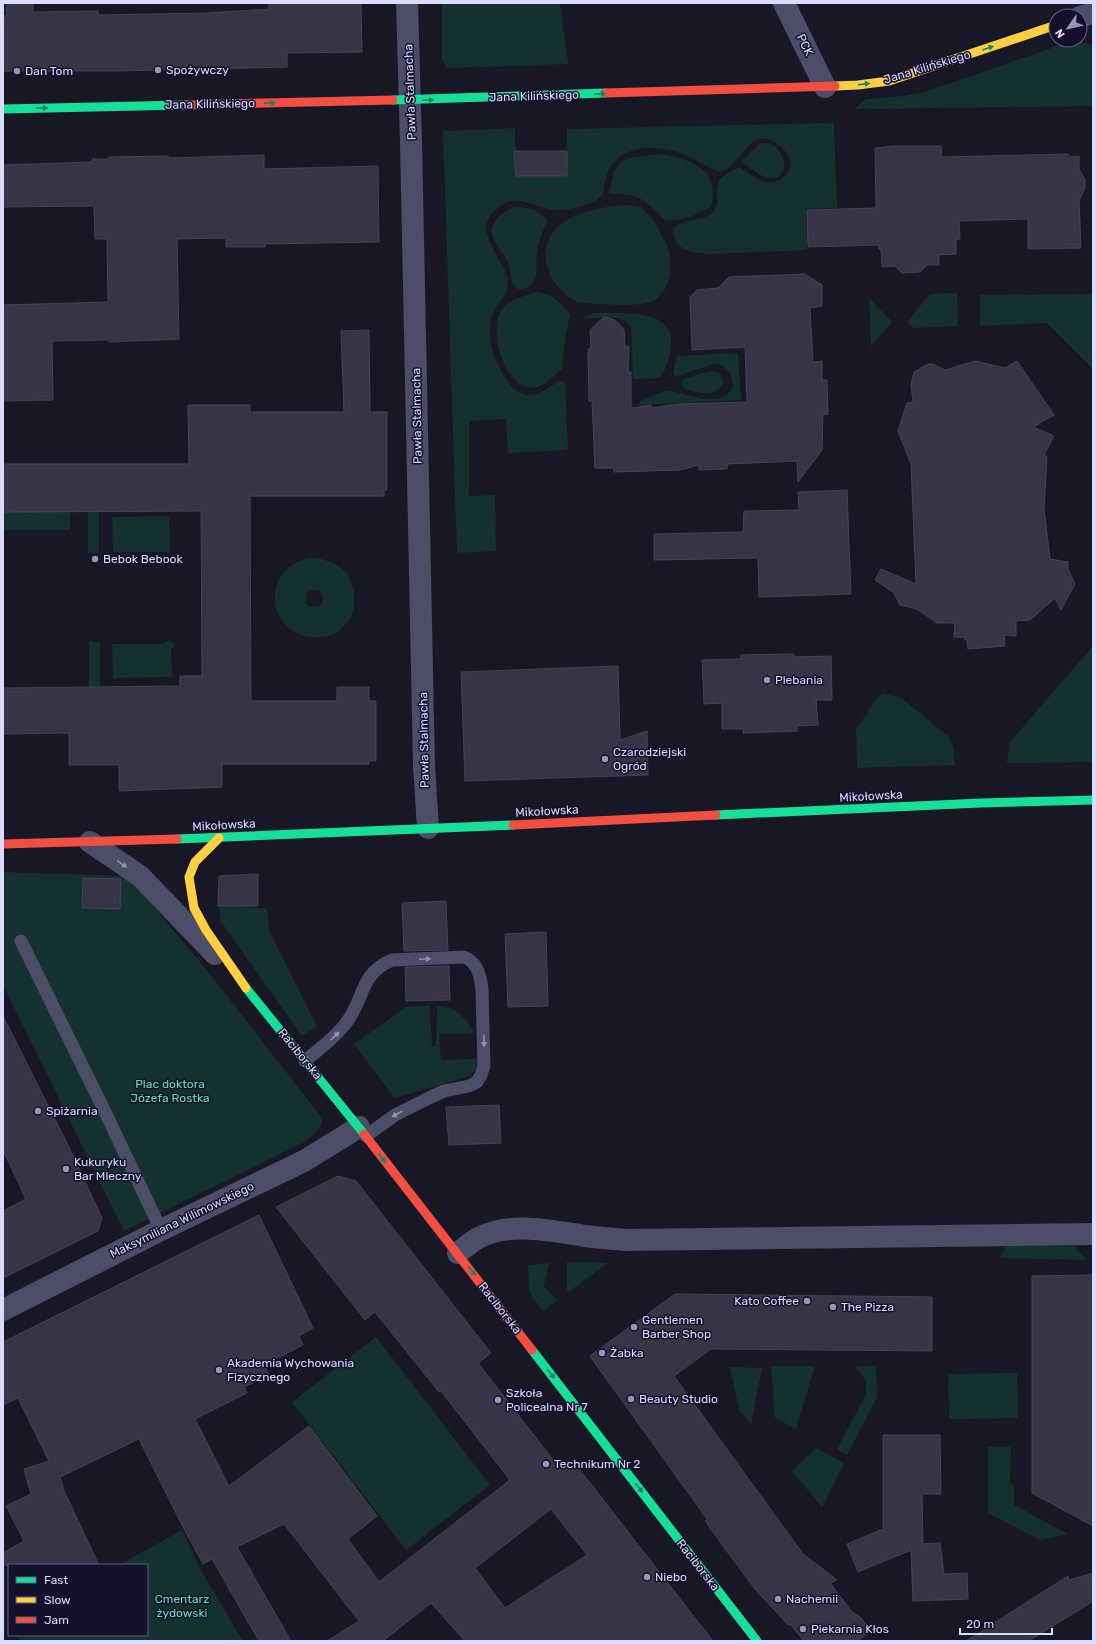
<svg xmlns="http://www.w3.org/2000/svg" width="1096" height="1644" viewBox="0 0 1096 1644" font-family="Rubik,sans-serif">
  <style>
    .green { fill: #15312f; fill-rule: evenodd }
    .building { fill: #363546; stroke: #444258; fill-rule: evenodd }
    .lines { fill: none; stroke-linecap: round; stroke-linejoin: round }
    .lane { stroke: #4c4d66; stroke-width: 13 }
    .street { stroke: #4c4d66; stroke-width: 22 }
    .fast { stroke: #16e098; stroke-width: 9 }
    .slow { stroke: #ffcf43; stroke-width: 9 }
    .jam { stroke: #f24e42; stroke-width: 9 }
    .oneway { fill: #158367 }
    .oneway2 { fill: #9494b2 }
    .poi-dot { fill: #9796b3; stroke: #13112b; stroke-width: 1.5 }
    .labels { text-anchor: middle; dominant-baseline: central; stroke-width: 3; stroke-linejoin: round; paint-order: stroke }
    .street-label { font-size: 12px; fill: #dbdaff; stroke: #13112b }
    .poi-label { font-size: 12px; fill: #dbdaff; stroke: #13112b; text-anchor: start }
    .park-label { font-size: 12px; fill: #64e1b6; stroke: #13112b }
  </style>
  <rect width="100%" height="100%" fill="#181725"/>
  <!-- green -->
  <g class="green">
    <polygon points="442,3 560,3 568,64 447,68 442,60"/>
    <polygon points="1075,40 1093,45 1093,106 855,109 864,100 868,99 903,96 925,92"/>
    <path d="M834 123 837 208 806 209 807 250 711 254C692 252 675 253 673 229 684 217 701 222 711 214 723 204 713 188 720 179 725 174 733 171 739 167 746 171 756 179 765 182 771 183 778 181 783 178 804 164 776 132 757 140 746 144 739 159 731 166 728 168 723 170 720 172 709 168 701 162 690 157 665 145 621 141 608 172 601 187 609 194 593 202 584 206 561 212 552 210 530 205 513 191 493 212 473 233 505 260 508 281 509 295 498 302 493 313 491 317 490 324 490 328 488 347 505 393 527 395 538 396 550 387 559 381L565 382 568 450 508 453 506 419 469 421V496L495 495 496 551 457 553 443 131 515 128 516 176H567V129Z"/>
    <path d="M763 143C788 142 794 186 765 177 757 174 748 166 741 162L757 146Z"/>
    <path d="M660 154C688 158 723 170 711 206 699 215 679 222 664 220 645 199 639 193 609 194 616 154 624 159 660 154Z"/>
    <path d="M626 205C631 206 637 206 641 208 649 213 654 221 658 229 663 238 669 247 670 257 673 274 667 295 651 302 639 307 592 304 577 302 547 287 531 245 564 222 581 210 606 207 626 205Z"/>
    <path d="M515 207C527 207 541 210 547 221 543 231 538 242 537 253 535 262 539 274 533 282 529 288 521 292 515 287 509 282 511 271 509 264 505 255 497 247 493 238 487 223 504 210 515 207Z"/>
    <path d="M536 292C551 293 562 302 570 315L566 333 562 369C555 375 546 384 537 387 505 395 486 328 503 308 510 299 526 296 536 292Z"/>
    <polygon points="957,293 958,326 914,328 907,322 930,294"/>
    <polygon points="1093,294 1093,369 1047,323 980,326 980,295"/>
    <polygon points="869,298 892,322 871,346"/>
    <path d="M594 313C619 314 677 307 671 347 669 359 667 369 659 378L633 379 631 326 620 318H583Z"/>
    <polygon points="738,353 741,400 638,405 641,401 667,390 703,399 717,399 728,394 733,386 731,374 722,365 713,364 675,377 673,373 677,356"/>
    <path d="M710 371 716 372 721 375 723 383C721 386 720 388 717 390 708 396 688 392 681 385V382L684 379Z"/>
    <rect x="3" y="512" width="67" height="18"/>
    <rect x="88" y="512" width="11" height="41"/>
    <polygon points="169,516 170,552 113,552 112,517"/>
    <path d="M310 558C340 559 357 576 354 606 354 615 347 623 341 629 336 634 328 637 321 637 283 641 260 599 286 570 292 563 302 560 310 558ZM311 590 320 591C324 598 324 602 318 607H310L306 603V594Z"/>
    <polygon points="169,640 174,644 174,647 171,649 172,677 113,678 112,644 163,644"/>
    <rect x="89" y="642" width="11" height="45"/>
    <polygon points="1093,646 1093,762 1007,763 1010,742"/>
    <polygon points="883,694 900,697 948,736 953,747 955,765 857,768 856,730 877,698"/>
    <path d="M3 872 128 876 206 969 322 1118C322 1132 312 1136 301 1144L124 1231 3 985Z"/>
    <polygon points="219,904 267,909 269,930 317,1026 302,1036 220,920"/>
    <path d="M430 1005 432 1047 436 1046 437 1006C456 1006 466 1018 474 1033L439 1034 441 1060 477 1059C478 1068 475 1073 466 1077L395 1098 354 1044 406 1007Z"/>
    <polygon points="1006,1246 1074,1246 1087,1260 1000,1258"/>
    <polygon points="567,1262 608,1263 567,1293"/>
    <polygon points="549,1263 544,1287 558,1300 543,1311 529,1292 528,1265"/>
    <polygon points="376,1337 490,1485 406,1550 292,1402"/>
    <polygon points="771,1366 815,1366 796,1429 775,1418"/>
    <polygon points="855,1366 876,1366 877,1397 847,1455 837,1449 866,1395 866,1381"/>
    <polygon points="730,1367 762,1368 751,1424 739,1409"/>
    <polygon points="1017,1373 1018,1418 949,1419 948,1374"/>
    <polygon points="988,1447 1011,1447 1010,1484 1014,1485 1014,1505 1068,1534 1040,1540 988,1513"/>
    <polygon points="816,1448 844,1463 822,1507 792,1471"/>
    <polygon points="182,1530 202,1572 243,1641 20,1641 16,1635 147,1635 147,1565 119,1565"/>
  </g>
  <!-- building -->
  <g class="building">
    <polygon points="6,3 33,3 33,12 98,11 98,15 207,13 269,9 269,3 361,3 362,52 287,53 287,67 119,71 3,71 3,16 7,16"/>
    <polygon points="895,146 941,146 942,157 1068,154 1069,157 1079,156 1079,169 1085,179 1085,189 1079,200 1081,248 1028,249 1028,219 959,221 960,239 956,239 956,254 939,255 939,265 927,265 920,272 902,273 895,266 882,267 881,249 879,249 879,245 808,247 807,210 876,208 875,148"/>
    <polygon points="514,151 567,151 567,176 516,176"/>
    <polygon points="264,155 264,169 378,166 379,242 265,244 265,247 226,247 226,238 177,239 179,339 109,342 109,340 52,341 53,400 3,401 3,305 108,302 107,239 95,239 94,206 3,207 3,165 92,162 92,159 109,159 109,157 168,156 169,158"/>
    <polygon points="805,274 822,285 822,306 810,308 813,362 822,361 822,380 827,380 828,414 823,415 822,450 798,482 797,461 727,464 727,469 699,470 699,465 680,470 614,472 613,468 595,468 592,401 589,401 588,349 591,349 590,330 604,317 615,320 624,329 625,347 629,347 628,372 631,372 631,408 651,405 651,408 678,404 747,402 745,347 692,350 690,297 697,290 718,288 729,277"/>
    <polygon points="369,330 370,412 387,412 387,490 384,490 384,496 250,496 251,701 337,701 337,687 369,687 369,701 376,701 376,761 368,761 369,764 222,764 222,787 119,791 119,765 69,765 69,733 3,734 3,688 180,686 180,676 202,676 201,511 3,512 3,464 189,464 188,405 250,405 250,412 344,412 341,331"/>
    <polygon points="975,361 1005,368 1017,361 1054,415 1033,427 1054,436 1044,455 1047,457 1044,509 1050,559 1068,562 1068,569 1075,584 1061,610 1055,598 1030,620 1016,621 1016,636 1004,635 1005,646 968,649 967,640 965,640 965,637 954,637 955,623 937,623 917,609 900,605 894,593 875,580 881,569 916,584 911,464 898,431 907,403 913,402 911,385 914,372 928,364 933,364 945,370"/>
    <polygon points="847,490 851,594 759,597 758,558 654,560 654,534 743,532 744,511 799,510 798,492"/>
    <polygon points="794,654 794,657 831,656 832,700 816,700 818,725 797,726 797,731 743,733 744,729 722,729 722,703 704,704 702,660 741,659 741,655"/>
    <polygon points="618,666 620,740 647,731 648,775 465,781 461,672"/>
    <polygon points="258,874 258,906 218,906 219,876"/>
    <polygon points="83,878 121,879 120,909 82,908"/>
    <polygon points="446,901 448,950 404,951 402,903"/>
    <polygon points="546,932 548,1006 508,1007 505,934"/>
    <polygon points="449,966 450,1000 406,1001 405,967"/>
    <polygon points="3,1016 67,1143 102,1218 98,1231 3,1278 3,1211 26,1199 3,1150"/>
    <polygon points="499,1105 501,1143 449,1145 446,1107"/>
    <path d="M338 1176 356 1181 491 1353 478 1363 561 1470 573 1461 713 1641H465L431 1603 383 1641H327L359 1621 284 1524 237 1547 291 1641H259L212 1559 203 1564 180 1521 139 1439 60 1477 64 1491 99 1565H3V1553L24 1541 6 1506 31 1494 24 1469 49 1461 18 1398 3 1405V1342L259 1215 313 1328 299 1336 303 1345 264 1365 269 1375 244 1387 247 1393 195 1419 229 1486 309 1426 377 1516 348 1539 379 1582 510 1480 441 1391 439 1392 375 1312 365 1320 276 1207ZM551 1509 587 1555 505 1608 475 1568Z"/>
    <polygon points="1093,1275 1093,1526 1032,1493 1032,1276"/>
    <polygon points="675,1294 932,1297 932,1351 711,1349 674,1376 803,1554 837,1580 830,1583 852,1612 860,1617 871,1631 857,1641 804,1641 790,1624 788,1625 755,1589 723,1546 705,1521 707,1519 590,1356"/>
    <polygon points="883,1435 940,1435 941,1494 922,1494 923,1544 940,1543 944,1574 967,1573 968,1599 913,1601 911,1550 858,1572 847,1544 883,1529"/>
    <polygon points="1093,1573 1093,1601 1029,1641 966,1641 1068,1576 1069,1580"/>
  </g>
  <g class="lines">
    <!-- lane -->
    <g class="lane">
      <polyline points="21,941 108,1118 161,1230"/>
      <path d="M305 1061C319 1049 335 1038 346 1023 365 999 359 974 392 960L464 957C478 962 481 977 482 990L484 1066 481 1075 477 1082 469 1086 444 1091 431 1097 395 1115 366 1136"/>
    </g>
    <!-- street -->
    <g class="street">
      <polyline points="407,3 411,142 424,766 428,828"/>
      <polyline points="784,3 825,87"/>
      <polyline points="1080,17 1093,13"/>
      <polyline points="90,842 140,876 215,954"/>
      <path d="M458 1253C464 1248 471 1242 478 1238 513 1220 555 1232 593 1237 604 1238 615 1239 626 1240L1093 1234"/>
      <polyline points="3,1310 161,1230 304,1161 359,1127"/>
    </g>
    <!-- fast -->
    <g class="fast">
      <polyline points="393,100 605,93"/>
      <polyline points="3,109 186,105"/>
      <polyline points="716,815 981,803 1093,800"/>
      <polyline points="177,839 513,825"/>
      <polyline points="246,988 364,1134"/>
      <polyline points="532,1350 757,1641"/>
    </g>
    <!-- slow -->
    <g class="slow">
      <polyline points="835,86 858,85 889,81 1056,25"/>
      <polyline points="219,838 195,862 189,877 194,908 206,930 246,988"/>
    </g>
    <!-- jam -->
    <g class="jam">
      <polyline points="605,93 835,86"/>
      <polyline points="186,105 393,100"/>
      <polyline points="513,825 716,815"/>
      <polyline points="3,844 177,839"/>
      <polyline points="364,1134 532,1350"/>
    </g>
  </g>
  <!-- one-way arrows -->
  <defs><path id="oneway-solid" d="M-6-.8H1V-3.2L6.5 0L1 3.2V.8H-6Z"/></defs>
  <g class="oneway">
    <use href="#oneway-solid" transform="translate(988 48) rotate(-19)"/>
    <use href="#oneway-solid" transform="translate(864 84) rotate(-7)"/>
    <use href="#oneway-solid" transform="translate(600 94) rotate(-2)"/>
    <use href="#oneway-solid" transform="translate(428 100) rotate(-2)"/>
    <use href="#oneway-solid" transform="translate(270 103) rotate(-1)"/>
    <use href="#oneway-solid" transform="translate(42 108) rotate(-1)"/>
    <use href="#oneway-solid" transform="translate(382 1158) rotate(53)"/>
    <use href="#oneway-solid" transform="translate(472 1271) rotate(52)"/>
    <use href="#oneway-solid" transform="translate(551 1374) rotate(52)"/>
    <use href="#oneway-solid" transform="translate(639 1488) rotate(52)"/>
  </g>
  <g class="oneway2">
    <use href="#oneway-solid" transform="translate(122 864) rotate(34)"/>
    <use href="#oneway-solid" transform="translate(425 959) rotate(-3)"/>
    <use href="#oneway-solid" transform="translate(335 1036) rotate(-43)"/>
    <use href="#oneway-solid" transform="translate(484 1041) rotate(88)"/>
    <use href="#oneway-solid" transform="translate(397 1114) rotate(150)"/>
  </g>
  <!-- markers -->
  <g class="poi-dot">
    <circle cx="158" cy="70" r="4"/>
    <circle cx="17" cy="71" r="4"/>
    <circle cx="95" cy="559" r="4"/>
    <circle cx="767" cy="680" r="4"/>
    <circle cx="605" cy="759" r="4"/>
    <circle cx="38" cy="1111" r="4"/>
    <circle cx="66" cy="1169" r="4"/>
    <circle cx="807" cy="1301" r="4"/>
    <circle cx="833" cy="1307" r="4"/>
    <circle cx="634" cy="1327" r="4"/>
    <circle cx="602" cy="1353" r="4"/>
    <circle cx="219" cy="1370" r="4"/>
    <circle cx="631" cy="1399" r="4"/>
    <circle cx="498" cy="1400" r="4"/>
    <circle cx="546" cy="1464" r="4"/>
    <circle cx="647" cy="1577" r="4"/>
    <circle cx="778" cy="1599" r="4"/>
    <circle cx="803" cy="1629" r="4"/>
  </g>
  <g class="labels">
    <!-- street labels -->
    <g class="street-label">
      <text transform="translate(805 45) rotate(64)">PCK</text>
      <text transform="translate(927 67) rotate(-17)">Jana Kilińskiego</text>
      <text transform="translate(410 92) rotate(-92)">Pawła Stalmacha</text>
      <text transform="translate(534 96) rotate(-2)">Jana Kilińskiego</text>
      <text transform="translate(210 104) rotate(-1)">Jana Kilińskiego</text>
      <text transform="translate(417 416) rotate(-91)">Pawła Stalmacha</text>
      <text transform="translate(424 740) rotate(-91)">Pawła Stalmacha</text>
      <text transform="translate(871 796) rotate(-3)">Mikołowska</text>
      <text transform="translate(547 811) rotate(-3)">Mikołowska</text>
      <text transform="translate(224 825) rotate(-3)">Mikołowska</text>
      <text transform="translate(300 1054) rotate(51)">Raciborska</text>
      <text transform="translate(182 1220) rotate(-26)">Maksymiliana Wilimowskiego</text>
      <text transform="translate(500 1308) rotate(52)">Raciborska</text>
      <text transform="translate(698 1565) rotate(52)">Raciborska</text>
    </g>
    <!-- poi labels -->
    <g class="poi-label">
      <text x="166" y="70">Spożywczy</text>
      <text x="25" y="71">Dan Tom</text>
      <text x="103" y="559">Bebok Bebook</text>
      <text x="775" y="680">Plebania</text>
      <text x="613" y="752">Czarodziejski<tspan x="613" dy="14">Ogród</tspan></text>
      <text x="46" y="1111">Spiżarnia</text>
      <text x="74" y="1162">Kukuryku<tspan x="74" dy="14">Bar Mleczny</tspan></text>
      <text x="799" y="1301" text-anchor="end">Kato Coffee</text>
      <text x="841" y="1307">The Pizza</text>
      <text x="642" y="1320">Gentlemen<tspan x="642" dy="14">Barber Shop</tspan></text>
      <text x="610" y="1353">Żabka</text>
      <text x="227" y="1363">Akademia Wychowania<tspan x="227" dy="14">Fizycznego</tspan></text>
      <text x="506" y="1393">Szkoła<tspan x="506" dy="14">Policealna Nr 7</tspan></text>
      <text x="639" y="1399">Beauty Studio</text>
      <text x="554" y="1464">Technikum Nr 2</text>
      <text x="655" y="1577">Niebo</text>
      <text x="786" y="1599">Nachemii</text>
      <text x="811" y="1629">Piekarnia Kłos</text>
    </g>
    <!-- park labels -->
    <g class="park-label">
      <text x="170" y="1084">Plac doktora<tspan x="170" dy="14">Józefa Rostka</tspan></text>
      <text x="182" y="1599">Cmentarz<tspan x="182" dy="14">żydowski</tspan></text>
    </g>
  </g>
  <!-- border -->
  <rect width="1096" height="1644" fill="none" stroke="#dbdaff" stroke-width="8"/>
  <!-- legend -->
  <rect x="8" y="1564" width="140" height="72" fill="#13112b" stroke="#636180"/>
  <rect x="16" y="1577" width="20" height="6" fill="#16e098" stroke="#636180"/>
  <text x="44" y="1584" font-size="12" fill="#dbdaff">Fast</text>
  <rect x="16" y="1597" width="20" height="6" fill="#ffcf43" stroke="#636180"/>
  <text x="44" y="1604" font-size="12" fill="#dbdaff">Slow</text>
  <rect x="16" y="1617" width="20" height="6" fill="#f24e42" stroke="#636180"/>
  <text x="44" y="1624" font-size="12" fill="#dbdaff">Jam</text>
  <!-- north arrow -->
  <g transform="translate(1068 28) rotate(236)"><circle r="19" fill="#13112b" stroke="#636180"/>
  <path d="M0-3L7 15L0 10L-7 15Z" fill="#9796b3"/>
  <text y="-6" font-size="11" font-weight="bold" text-anchor="middle" fill="#dbdaff">N</text>
  </g>
  <!-- scale -->
  <path d="M960 1628v6h92v-6" fill="none" stroke="#dbdaff" stroke-width="2"/>
  <text x="966" y="1628" font-size="12" fill="#dbdaff" stroke="#13112b" stroke-width="3" paint-order="stroke">20 m</text>
</svg>
